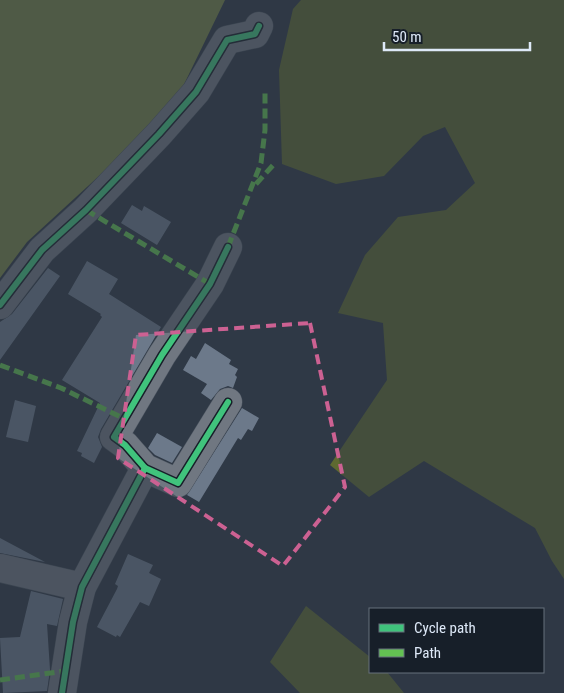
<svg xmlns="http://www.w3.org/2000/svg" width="564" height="693" viewBox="0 0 564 693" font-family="'Roboto Condensed',sans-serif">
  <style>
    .forest { fill: #5e6931 }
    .water { fill: #768347 }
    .building { fill: #6c798a }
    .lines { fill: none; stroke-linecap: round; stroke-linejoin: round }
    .minor-casing { stroke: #4c5561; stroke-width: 29 }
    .minor { stroke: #707781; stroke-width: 28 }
    .quiet { stroke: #63c152; stroke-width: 5; stroke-dasharray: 10 5; stroke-linecap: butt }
    .cycleway-casing { stroke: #171f29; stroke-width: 9 }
    .cycleway { stroke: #40c37c; stroke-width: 6 }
    .marked { fill: none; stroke: #cc6192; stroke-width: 4; stroke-dasharray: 10 6; stroke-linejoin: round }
  </style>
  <rect width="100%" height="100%" fill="#2f3946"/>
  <!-- forest -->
  <g class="forest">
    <polygon points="301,0 564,0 564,579 552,561 535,528 424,461 369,497 330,465 387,380 383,323 338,313 365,255 398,217 446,210 475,183 445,127 423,136 384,176 336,184 282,164 279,70 293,9"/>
    <polygon points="306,606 370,657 370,672 387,672 404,693 300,693 270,662"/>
  </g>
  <!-- water -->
  <polygon class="water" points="0,0 225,0 172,109 27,242 0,278"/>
  <!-- building -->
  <g class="building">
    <polygon points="132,205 142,211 144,206 171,222 157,245 121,223"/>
    <polygon points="87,261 118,279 109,294 161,327 101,429 98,437 102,447 94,463 81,456 82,453 77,451 100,403 62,380 102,317 100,315 101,314 68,294"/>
    <polygon points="48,268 60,276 0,360 0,322 12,314"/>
    <polygon points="205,343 231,360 229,364 238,369 235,375 237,377 233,388 228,386 220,389 211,400 201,393 207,384 183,370 191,356 196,359"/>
    <polygon points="15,400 36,406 28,442 6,437"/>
    <polygon points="242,408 259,418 252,431 248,429 241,440 238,438 199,502 187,495"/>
    <polygon points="157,433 182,447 172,463 155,455 148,448"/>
    <polygon points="0,538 45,562 0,553"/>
    <polygon points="128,554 153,565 149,573 161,579 149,606 140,602 120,637 117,635 116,637 97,627 117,589 118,586 115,584"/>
    <polygon points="31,591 63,599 57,626 47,624 50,670 47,691 3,693 0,638 20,637"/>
  </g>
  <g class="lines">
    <!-- minor casing -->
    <g class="minor-casing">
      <g id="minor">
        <polyline points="0,305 42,250 86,210 159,134 196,92 227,40 255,34 259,26"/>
        <polyline points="228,402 178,483 145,468 125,445 114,437 162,355 210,284 228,247"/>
        <polyline points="0,568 82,587"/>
        <polyline points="62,693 73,622 82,587 145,468"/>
      </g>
    </g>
    <!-- minor -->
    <use href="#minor" class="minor"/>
    <!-- quiet -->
    <g class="quiet">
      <polyline points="256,184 275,163"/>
      <polyline points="86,210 210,284"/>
      <polyline points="228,247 261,163 265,130 265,90"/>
      <polyline points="0,365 61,388 125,419"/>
      <polyline points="0,680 65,671"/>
    </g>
    <!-- cycleway casing -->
    <g class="cycleway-casing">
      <g id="cycleway">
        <polyline points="0,305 42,250 86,210 159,134 196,92 227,40 255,34 259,26"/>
        <polyline points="228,402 178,483 145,468 125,445 114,437 162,355 210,284 228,247"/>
        <polyline points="62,693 73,622 82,587 145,468"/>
      </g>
    </g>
    <!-- cycleway -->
    <use href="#cycleway" class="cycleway"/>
  </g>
  <!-- marked area -->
  <path d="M0 0H564V693H0ZM310 323 345 487 283 566 118 458 136 335Z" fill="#2f3946" fill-opacity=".55" fill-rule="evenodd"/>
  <path class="marked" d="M310 323 345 487 283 566 118 458 136 335Z"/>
  <!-- legend -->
  <rect x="369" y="608" width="175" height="65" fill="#171f29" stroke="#67707c"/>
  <rect x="379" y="624" width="25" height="8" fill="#40c37c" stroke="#67707c"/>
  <text x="414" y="633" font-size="15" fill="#dee9f8">Cycle path</text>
  <rect x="379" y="649" width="25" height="8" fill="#63c152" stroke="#67707c"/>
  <text x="414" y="658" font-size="15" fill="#dee9f8">Path</text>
  <!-- scale -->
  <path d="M384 42v8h146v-8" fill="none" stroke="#dee9f8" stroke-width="2.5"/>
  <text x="392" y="42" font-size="15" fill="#dee9f8" stroke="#171f29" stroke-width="4" paint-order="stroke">50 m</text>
</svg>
